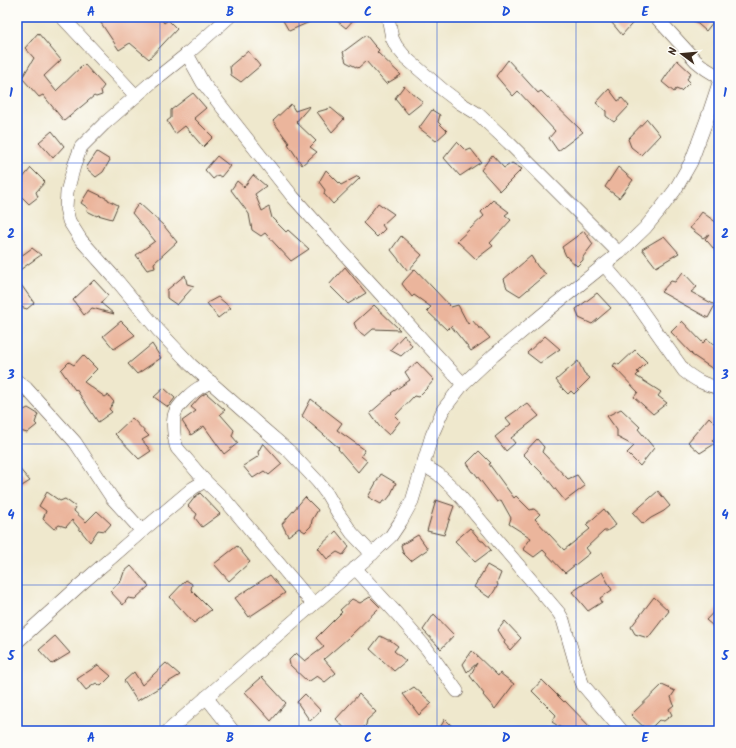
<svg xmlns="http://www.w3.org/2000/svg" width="736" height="748" viewBox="0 0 736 748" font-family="Kalam,sans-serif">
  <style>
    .building { fill: #ebb59c }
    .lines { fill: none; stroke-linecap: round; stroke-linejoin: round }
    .street-casing { stroke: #564638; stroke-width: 14 }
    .street { stroke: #fff; stroke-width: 13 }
    .grid { fill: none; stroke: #1d4ed8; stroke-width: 1; stroke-opacity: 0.55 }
    .neatline { fill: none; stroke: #1d4ed8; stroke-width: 1.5 }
    .grid-label { font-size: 13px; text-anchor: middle; font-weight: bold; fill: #1d4ed8 }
  </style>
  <rect width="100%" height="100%" fill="#fdfcf7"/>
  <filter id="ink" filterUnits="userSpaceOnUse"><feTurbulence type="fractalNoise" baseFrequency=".025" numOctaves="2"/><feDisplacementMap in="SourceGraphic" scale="8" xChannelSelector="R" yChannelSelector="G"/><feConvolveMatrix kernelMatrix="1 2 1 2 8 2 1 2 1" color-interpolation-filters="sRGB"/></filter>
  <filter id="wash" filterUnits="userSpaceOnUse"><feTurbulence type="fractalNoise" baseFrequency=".012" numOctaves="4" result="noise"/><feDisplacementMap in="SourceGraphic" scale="16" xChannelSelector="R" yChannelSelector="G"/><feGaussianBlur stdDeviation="0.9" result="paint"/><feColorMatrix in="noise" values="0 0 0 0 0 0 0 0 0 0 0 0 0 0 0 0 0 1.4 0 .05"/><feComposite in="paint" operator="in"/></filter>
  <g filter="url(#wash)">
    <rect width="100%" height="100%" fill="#efe8cd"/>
    <g id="blocks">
      <!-- building -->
      <g class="building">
        <polygon points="97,17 160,17 164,23 168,20 177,29 149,59 130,43 119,50"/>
        <polygon points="281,17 321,17 289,31"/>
        <polygon points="332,17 356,17 346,28"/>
        <polygon points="607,17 638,17 622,35"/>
        <polygon points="690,17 717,17 706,31"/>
        <polygon points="38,33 61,60 44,76 56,91 84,64 104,86 101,90 102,95 96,97 94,96 64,121 43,95 39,97 22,78 34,58 25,48"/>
        <polygon points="366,35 374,45 379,50 377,52 401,75 386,84 366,61 358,68 346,62 343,52"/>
        <polygon points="248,51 260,66 241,82 231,75 230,66"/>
        <polygon points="508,60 538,93 541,91 583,132 558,151 549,138 555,131 518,91 513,96 496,76"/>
        <polygon points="677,60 691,73 687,79 690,82 681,91 676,89 674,92 662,82"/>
        <polygon points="404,86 423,102 408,114 395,98"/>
        <polygon points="609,89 618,101 622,98 629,106 614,122 606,116 606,111 596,103"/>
        <polygon points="193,93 206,108 194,118 213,137 203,147 185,126 175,134 167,121 171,118 171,110"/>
        <polygon points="291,104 295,111 310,106 296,122 316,141 310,147 317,152 302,165 288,144 289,143 273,121"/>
        <polygon points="331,108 344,119 332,132 317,112"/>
        <polygon points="432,110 440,115 438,122 447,131 436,141 419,128"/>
        <polygon points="647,119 660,135 641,155 631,147 628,139"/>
        <polygon points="52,131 64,146 53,158 39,142"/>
        <polygon points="457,142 466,151 471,149 481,162 460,176 444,158"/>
        <polygon points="97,152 110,160 103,172 96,177 86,168"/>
        <polygon points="492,155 504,168 512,163 522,169 500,191 481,170"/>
        <polygon points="217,156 230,166 221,177 218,175 213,179 205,170"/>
        <polygon points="618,167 633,180 619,198 605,187"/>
        <polygon points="31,168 45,182 36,192 38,197 29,204 19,194 17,191 17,185"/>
        <polygon points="326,170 341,185 358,176 360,178 333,204 324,194 325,190 319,182"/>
        <polygon points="253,175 266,186 255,194 262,211 269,207 272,218 286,232 288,230 309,249 291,261 265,233 261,236 252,230 249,214 231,190 237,181 244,187"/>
        <polygon points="89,190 108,199 108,200 118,205 112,219 98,215 97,216 87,211 88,208 81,203"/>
        <polygon points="493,200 509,212 505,215 511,220 490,243 493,246 476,259 457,241 484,216 481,212"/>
        <polygon points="139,203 164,226 177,242 154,263 155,268 147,270 136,255 155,241 132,213"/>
        <polygon points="378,203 394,214 382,225 385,229 377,237 363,223"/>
        <polygon points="702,212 717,223 719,220 719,255 708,242 705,239 709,234 703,238 690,228"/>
        <polygon points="584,231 593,244 583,257 583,260 577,266 566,256 562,247"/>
        <polygon points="401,236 422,255 408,271 391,250"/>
        <polygon points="664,236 679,253 656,267 642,249"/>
        <polygon points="32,248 41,255 17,272 17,259"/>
        <polygon points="531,256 538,267 546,274 520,296 507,288 504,279"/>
        <polygon points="345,267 366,293 348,304 329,285"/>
        <polygon points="415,269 451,307 458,305 468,324 472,320 479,328 481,328 490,338 471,351 451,326 447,330 427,311 431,307 414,295 412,297 402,284 404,281"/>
        <polygon points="683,272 697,287 691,292 715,305 708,318 661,292 671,281 675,282"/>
        <polygon points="185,275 187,284 194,286 177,305 167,298 167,290"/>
        <polygon points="17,279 34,303 27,309 17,306"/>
        <polygon points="94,280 108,295 101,303 114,314 92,308 84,315 73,300"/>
        <polygon points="597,293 611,308 592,324 579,318 576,309"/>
        <polygon points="218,297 231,308 218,318 207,303"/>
        <polygon points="374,305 400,330 373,329 365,336 357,330 354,323"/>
        <polygon points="121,321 135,335 114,349 103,336"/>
        <polygon points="682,321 703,343 707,339 719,348 719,373 692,355 692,354 671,332"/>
        <polygon points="404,335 412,346 401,356 390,350"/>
        <polygon points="545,336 560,349 540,363 527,353"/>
        <polygon points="152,344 161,358 137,374 128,364"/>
        <polygon points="635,350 647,362 637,372 639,373 636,376 661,392 658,396 667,403 653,414 634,397 638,392 613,366 615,363 619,365"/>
        <polygon points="83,355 97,369 84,382 105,397 108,395 114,402 109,409 112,412 98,422 76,389 75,390 61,370 69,362 74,365"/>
        <polygon points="578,361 584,373 590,378 574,394 571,391 568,394 563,389 556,380"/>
        <polygon points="417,362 434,380 426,389 418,397 414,396 395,416 400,421 389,435 379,426 370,413 392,394 391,393 410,380 405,372"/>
        <polygon points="164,388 175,398 168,407 154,397"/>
        <polygon points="206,393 225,410 220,414 234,430 232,436 238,443 224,454 204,426 191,435 182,421 196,411 191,407 200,397"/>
        <polygon points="311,399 342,423 337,430 365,450 361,456 367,461 358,472 338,449 339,448 302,416"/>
        <polygon points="527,403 539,416 511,438 515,443 506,451 495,437 511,424 506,418"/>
        <polygon points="17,407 24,410 28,408 38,414 35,423 37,425 27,433 17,430"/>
        <polygon points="621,409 640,427 638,429 654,448 640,466 627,453 634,446 617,437 617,430 607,416"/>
        <polygon points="709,417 719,427 719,433 712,441 716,443 700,453 688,442"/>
        <polygon points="132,418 149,436 142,440 151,451 139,459 115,434"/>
        <polygon points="537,439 544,447 542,452 568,479 577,475 585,486 565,501 544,475 523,454"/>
        <polygon points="263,443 282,464 269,475 264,471 253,478 243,466 259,456 258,452"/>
        <polygon points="479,451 491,463 489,464 514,498 516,496 530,510 534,509 540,514 535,519 564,550 590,529 586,525 604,509 616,525 607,531 604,531 586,548 590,553 565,573 543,550 534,557 523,549 531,538 509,524 511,518 501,500 497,502 474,472 473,472 467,463"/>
        <polygon points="17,466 30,481 17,489"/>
        <polygon points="381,474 396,483 390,496 386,501 383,501 381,504 368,497"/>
        <polygon points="658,491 670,506 664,511 651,518 643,524 633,513"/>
        <polygon points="47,492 60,501 65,499 76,507 74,511 86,522 97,511 111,524 105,531 98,530 90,542 72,520 66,527 59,525 54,529 43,519 46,511 39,506"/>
        <polygon points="200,493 220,514 202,527 195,518 197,514 188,506 195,497"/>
        <polygon points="305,497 318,510 312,520 311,526 305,532 299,528 288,536 282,524"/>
        <polygon points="436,500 454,506 444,535 427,531"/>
        <polygon points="470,528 481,541 483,541 491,550 475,562 455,541"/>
        <polygon points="336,531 349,547 343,555 337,552 327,559 318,548"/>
        <polygon points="418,535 428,549 411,561 403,553 401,545"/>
        <polygon points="237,546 250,562 229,581 214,564"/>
        <polygon points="487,565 501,573 497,583 498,585 490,598 474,587"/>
        <polygon points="131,566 149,586 135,599 128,598 123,605 110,591 121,581 124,572"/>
        <polygon points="602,572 612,590 600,598 602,602 588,611 572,592"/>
        <polygon points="270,575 285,593 249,617 235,598"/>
        <polygon points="186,580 192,584 191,590 211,610 194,623 170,597"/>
        <polygon points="370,597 380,607 348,638 324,659 336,673 325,682 317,676 308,682 290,665 289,660 296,653 305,661 324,647 316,638 342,612 340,610 352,599 360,603"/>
        <polygon points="654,597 669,611 648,638 635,634 631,627"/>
        <polygon points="719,606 719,631 706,620"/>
        <polygon points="434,614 454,635 441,649 423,630"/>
        <polygon points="505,621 521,638 510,650 504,643 505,641 498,630"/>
        <polygon points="55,636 70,653 52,664 39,650"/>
        <polygon points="380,636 388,640 390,640 398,646 394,651 406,661 394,671 370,649"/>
        <polygon points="472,651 498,676 500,673 514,684 495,709 483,695 484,694 470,676 477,663 467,672 463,664"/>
        <polygon points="166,663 180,675 137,701 124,681 134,672 142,685"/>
        <polygon points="98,665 111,676 101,686 96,683 86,690 77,679"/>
        <polygon points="262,677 286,703 271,721 245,692"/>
        <polygon points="542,680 564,702 565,701 594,731 566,731 552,722 556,715 532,691"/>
        <polygon points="662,685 675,691 671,697 674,705 669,709 672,715 664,721 659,720 648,731 631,715"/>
        <polygon points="414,687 432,703 419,715 403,694"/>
        <polygon points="305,694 321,711 310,721 297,702"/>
        <polygon points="359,694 376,712 367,720 366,725 360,731 347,731 336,719"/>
        <polygon points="445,719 457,731 438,731"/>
      </g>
    </g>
  </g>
  <g filter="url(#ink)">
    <use href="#blocks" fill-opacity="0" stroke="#564638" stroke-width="1"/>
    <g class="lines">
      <!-- street casing -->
      <g class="street-casing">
        <g id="street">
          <polyline points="62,17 136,96"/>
          <polyline points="229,17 187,54 152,82 104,124 81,147 74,166 67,192 66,208 69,221 81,240 114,277 158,330 191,365 260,426 290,452 318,482 327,494 338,513 352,533 372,554"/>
          <polyline points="388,17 392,38 396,46 406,58 443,90 460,103 478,114 509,143 619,253"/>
          <polyline points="656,17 696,61 706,69 719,77"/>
          <polyline points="187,54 203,83 293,197 356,267 463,384"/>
          <path d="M604 265 634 300 684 371C697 381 703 384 719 388"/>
          <polyline points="17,381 26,388 75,442 112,498 142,531"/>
          <path d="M211 382C207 384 203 386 199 388 192 392 178 405 175 413 172 420 174 441 177 448L205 481 226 501 313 604"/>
          <polyline points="423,465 438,474 453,488 559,613 563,620 578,672 583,685 622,731"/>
          <polyline points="355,568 397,614 427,649 457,691"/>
          <polyline points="17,642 80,585 142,531 193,488 205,481"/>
          <polyline points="206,697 233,731"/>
          <polyline points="168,731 267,644 372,554 391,536 401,521 412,501 432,435 443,410 463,384 494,355 542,315 619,253 645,228 659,211 675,190 691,162 707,119 719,83"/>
        </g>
      </g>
      <!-- street -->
      <use href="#street" class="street"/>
    </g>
  </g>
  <!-- grid -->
  <path class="grid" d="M160 17V731M299 17V731M437 17V731M576 17V731M17 163H719M17 304H719M17 444H719M17 585H719"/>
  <!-- margin -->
  <rect width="736" height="748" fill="none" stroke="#fdfcf7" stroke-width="44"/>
  <!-- north arrow -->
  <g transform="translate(682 54) rotate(286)" stroke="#fdfcf7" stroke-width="3" paint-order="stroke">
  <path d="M0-3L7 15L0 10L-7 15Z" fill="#3b2a1e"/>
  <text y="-6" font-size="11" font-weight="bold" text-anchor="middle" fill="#3b2a1e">N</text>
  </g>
  <rect x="22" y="22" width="692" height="704" class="neatline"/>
  <g class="grid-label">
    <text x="91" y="16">A</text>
    <text x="230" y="16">B</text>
    <text x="368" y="16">C</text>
    <text x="506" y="16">D</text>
    <text x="645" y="16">E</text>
    <text x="11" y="97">1</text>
    <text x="725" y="97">1</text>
    <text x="11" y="238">2</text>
    <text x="725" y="238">2</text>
    <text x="11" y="379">3</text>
    <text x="725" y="379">3</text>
    <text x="11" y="519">4</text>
    <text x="725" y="519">4</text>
    <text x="11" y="660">5</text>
    <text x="725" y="660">5</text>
    <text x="91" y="742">A</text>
    <text x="230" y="742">B</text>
    <text x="368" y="742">C</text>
    <text x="506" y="742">D</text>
    <text x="645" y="742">E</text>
  </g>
</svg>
